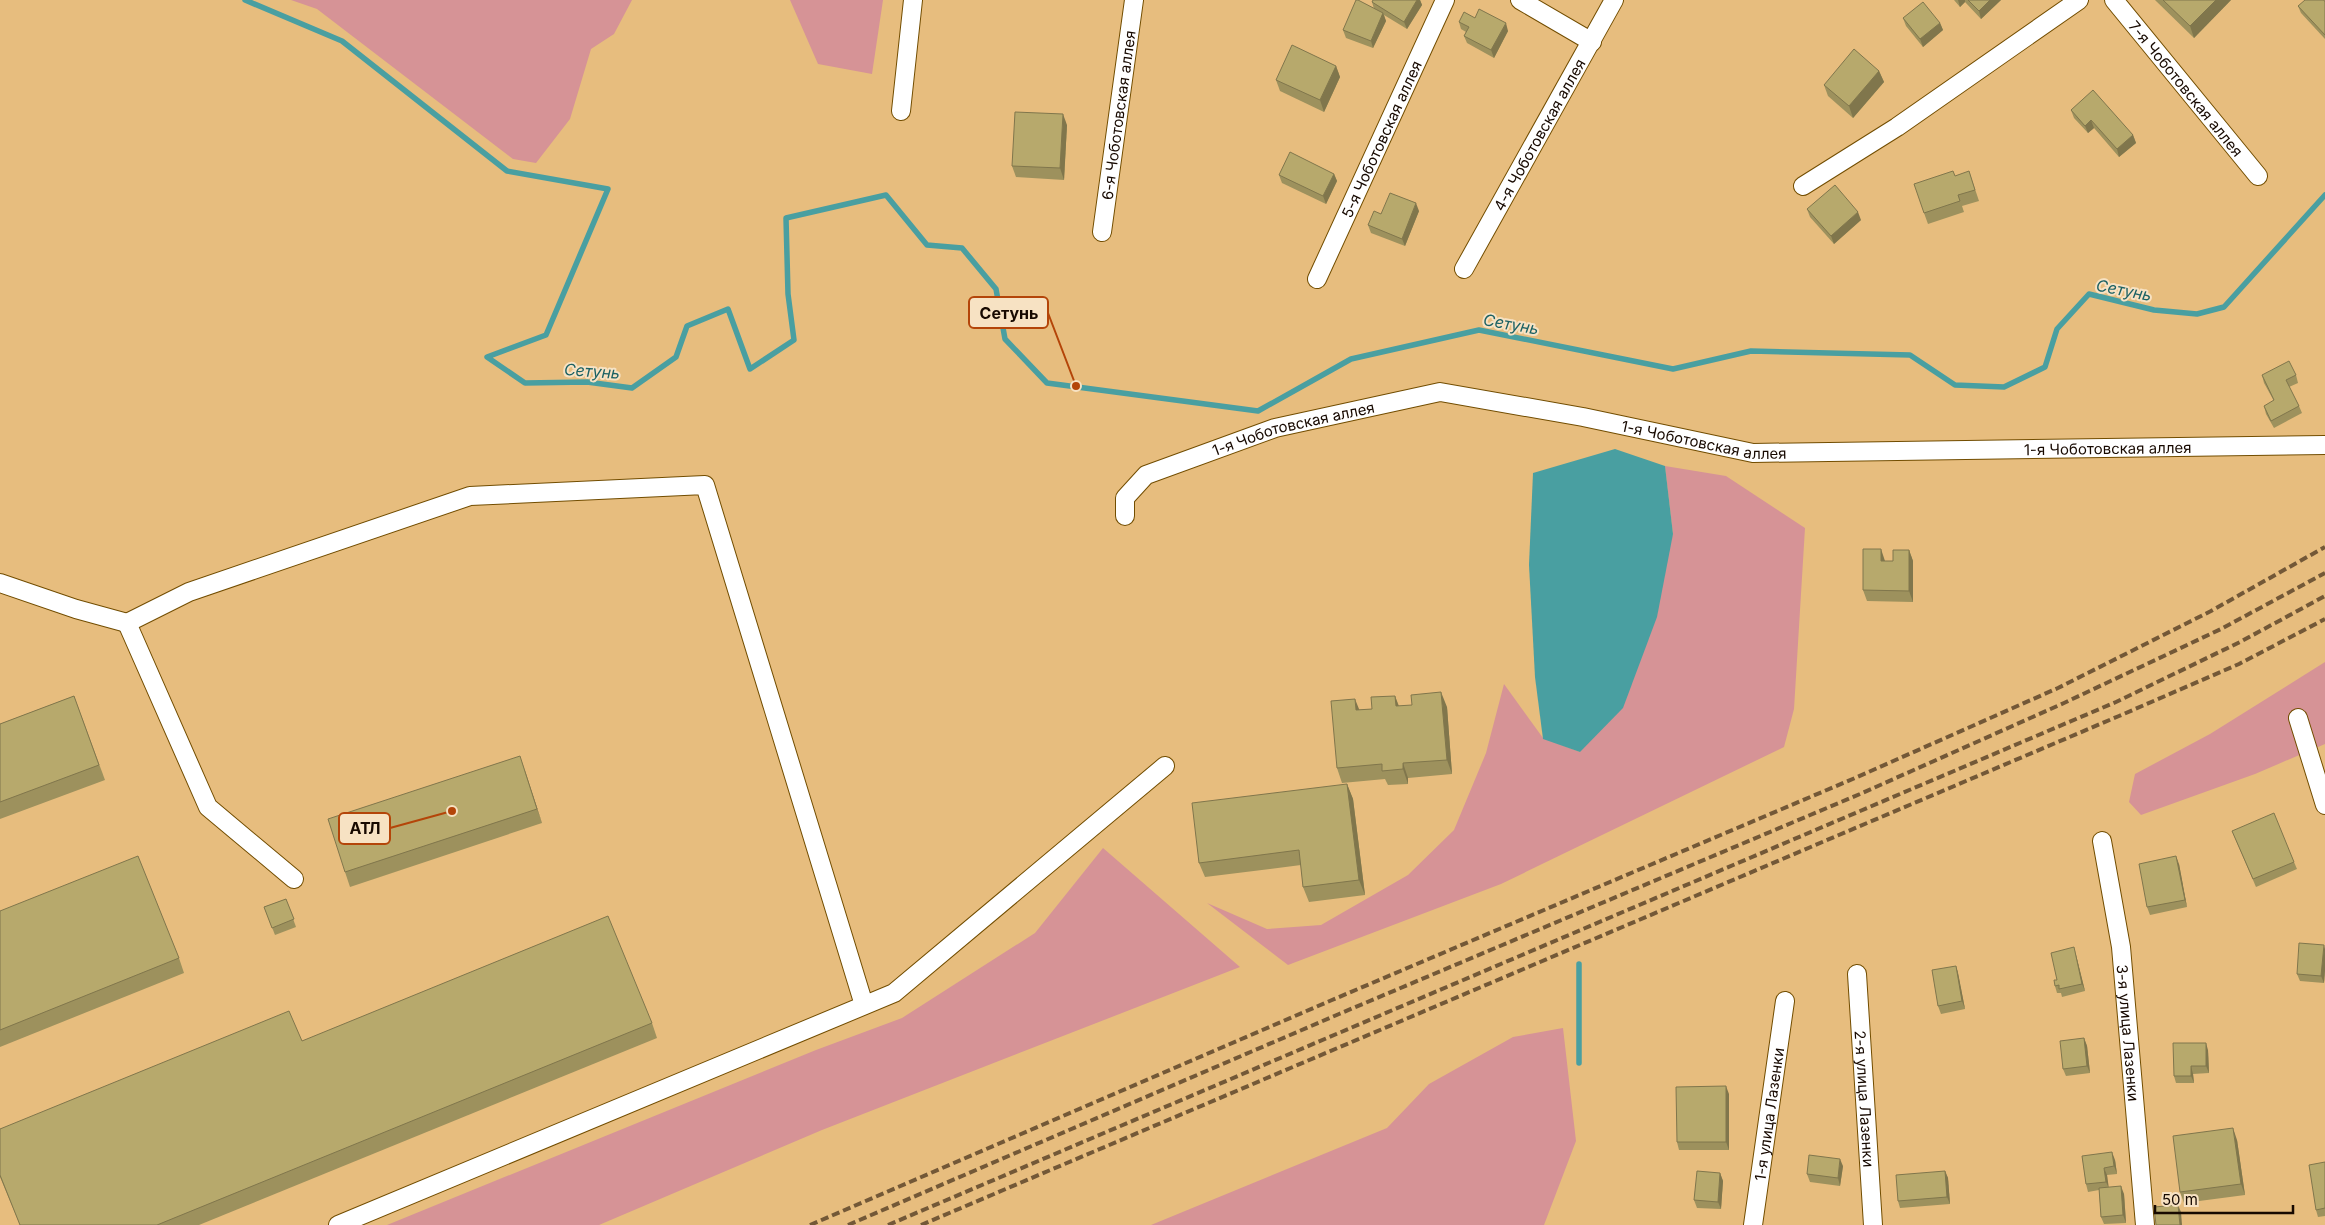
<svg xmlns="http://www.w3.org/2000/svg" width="2325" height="1225" viewBox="0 0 2325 1225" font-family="Inter,sans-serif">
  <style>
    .green { fill: #d69396 }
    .water { fill: #499fa1 }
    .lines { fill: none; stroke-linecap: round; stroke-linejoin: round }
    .stream { stroke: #499fa1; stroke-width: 5.5 }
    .minor-casing { stroke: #724d00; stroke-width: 20 }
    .minor { stroke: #fff; stroke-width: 18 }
    .rail { stroke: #735837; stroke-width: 4; stroke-dasharray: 8 4; stroke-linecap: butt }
    .wall { fill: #9d915d }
    .shaded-wall { fill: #80764c }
    .building { fill: #b7a96c; stroke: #80764c }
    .labels { text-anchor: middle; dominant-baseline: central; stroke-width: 4; stroke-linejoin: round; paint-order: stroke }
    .street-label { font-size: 15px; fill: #170900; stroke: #f7e2c3 }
    .water-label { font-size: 16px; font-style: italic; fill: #1b6163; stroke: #f7e2c3 }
    .leader { fill: none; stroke: #b44509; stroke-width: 2 }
    .callout-dot { fill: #b44509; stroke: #f7e2c3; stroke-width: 2 }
    .callout { fill: #f7e2c3; stroke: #b44509; stroke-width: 2 }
    .callout-label { font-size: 16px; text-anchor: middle; font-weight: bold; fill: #170900 }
  </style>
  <rect width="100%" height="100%" fill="#e7bd7e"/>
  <!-- green -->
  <g class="green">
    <polygon points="291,0 632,0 614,34 591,49 570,119 536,163 513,159 317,9"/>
    <polygon points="790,0 883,0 872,74 818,64"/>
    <polygon points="1665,466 1726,476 1805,528 1794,709 1784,747 1501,884 1288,965 1207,903 1267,929 1321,925 1408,875 1454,830 1486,753 1504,684 1543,738 1580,752 1673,534"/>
    <polygon points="2325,662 2325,744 2255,774 2141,815 2129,802 2135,774 2210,734"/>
    <polygon points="1103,848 1240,967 822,1130 599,1225 387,1225 816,1050 902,1018 1035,933"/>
    <polygon points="1563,1028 1576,1141 1544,1225 1151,1225 1387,1128 1429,1084 1513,1037"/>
  </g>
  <!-- water -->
  <polygon class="water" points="1615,449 1665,466 1673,534 1657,617 1623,708 1580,752 1543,739 1535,677 1529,565 1533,473"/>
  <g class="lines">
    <!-- stream -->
    <g class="stream">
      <polyline points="245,0 342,41 507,171 608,189 546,335 487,357 525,383 587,382 632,388 676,357 687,326 728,309 750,369 794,340 788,294 786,218 886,195 927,245 962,248 996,289 1005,339 1047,383 1258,411 1351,359 1479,330 1673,369 1751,351 1910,355 1955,385 2004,387 2045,367 2057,329 2089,294 2154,310 2197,314 2224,307 2325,195"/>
      <polyline points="1579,1063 1579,964"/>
    </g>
    <!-- minor casing -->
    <g class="minor-casing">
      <g id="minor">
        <polyline points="1520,0 1592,42"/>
        <path id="s1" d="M2114 0 2258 176"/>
        <polyline points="901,111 913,0"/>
        <polyline points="1803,186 1897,127 2079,0"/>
        <path id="s2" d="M1102 232 1134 0"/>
        <path id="s3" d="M1464 269 1614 0"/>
        <path id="s4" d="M1317 279 1445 0"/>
        <path id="s5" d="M1125 516V498L1146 475 1275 428 1440 392 1583 417 1753 453 2325 445"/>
        <polyline points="0,583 76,609 127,623"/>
        <polyline points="127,623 189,592 470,496 705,485 864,1005"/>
        <polyline points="127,623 208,807 294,879"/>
        <polyline points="2298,718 2325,805"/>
        <path id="s6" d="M2102 841 2121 947 2145 1225"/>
        <path id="s7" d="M1857 974 1873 1225"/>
        <polyline points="338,1225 894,993 1165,766"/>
        <path id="s8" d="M1753 1225 1785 1001"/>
      </g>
    </g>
    <!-- minor -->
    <use href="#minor" class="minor"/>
    <!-- rail -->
    <g class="rail">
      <polyline points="810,1225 1332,1000 1855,778 2058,688 2211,611 2325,547"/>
      <polyline points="848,1225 1339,1014 1860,794 2064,703 2221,629 2325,573"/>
      <polyline points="888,1225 2116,702 2240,642 2325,596"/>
      <polyline points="921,1225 2119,716 2239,664 2325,619"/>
    </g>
  </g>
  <!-- wall -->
  <g class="wall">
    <polygon points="1373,0 1420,0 1422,5 1407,29 1384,15 1386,21 1373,48 1346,38 1343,30 1374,9 1372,2"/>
    <polygon points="1954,0 2001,0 1981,19 1965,2 1960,7"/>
    <polygon points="2155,0 2231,0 2194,38"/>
    <polygon points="2325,2 2325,39 2301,13 2298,6"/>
    <polygon points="1475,18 1508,31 1494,58 1467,43 1464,36 1466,32 1461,29 1459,22"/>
    <polygon points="1903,18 1940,23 1943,30 1923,47 1906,26"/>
    <polygon points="1336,66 1340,77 1324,112 1280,91 1276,80"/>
    <polygon points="1879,71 1884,82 1853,118 1828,96 1824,85"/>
    <polygon points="2071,110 2133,135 2136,143 2119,157 2094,128 2088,133 2074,118"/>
    <polygon points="1067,125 1064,180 1016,177 1012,166"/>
    <polygon points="1969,171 1979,201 1962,206 1964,212 1928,224 1924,213"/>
    <polygon points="1334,174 1337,181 1326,204 1282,183 1279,175"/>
    <polygon points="1807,209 1861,220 1834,244 1810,217"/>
    <polygon points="1419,211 1405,246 1371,233 1368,225 1381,214"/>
    <polygon points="2262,375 2296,375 2298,383 2289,387 2299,406 2302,413 2274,428 2266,414 2264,406 2274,401 2264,383"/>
    <polygon points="1909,550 1913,561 1913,602 1867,601 1863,590 1885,561 1893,561"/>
    <polygon points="74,696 105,780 0,819 0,724"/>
    <polygon points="1395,696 1399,706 1447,707 1452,774 1408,778 1408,784 1388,785 1385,779 1342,783 1337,768 1359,710 1372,709"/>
    <polygon points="525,771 542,823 350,887 345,872"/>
    <polygon points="1347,784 1353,799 1365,895 1309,902 1303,887 1301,865 1205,877 1199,863"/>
    <polygon points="2232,831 2294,862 2297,869 2256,887"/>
    <polygon points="2179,864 2187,907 2150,915 2147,907"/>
    <polygon points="286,899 296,927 275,935 264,907"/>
    <polygon points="0,911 179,958 184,973 0,1047"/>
    <polygon points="2325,949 2325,970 2324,983 2300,981 2297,974"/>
    <polygon points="2076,955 2085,991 2062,997 2061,993 2057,993 2055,986 2057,980"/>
    <polygon points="1956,966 1958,973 1965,1009 1941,1014 1938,1006"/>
    <polygon points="652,1023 657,1038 199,1225 20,1225 0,1177 0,1129 302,1041"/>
    <polygon points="2084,1038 2087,1046 2090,1073 2066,1076 2063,1069"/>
    <polygon points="2208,1050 2209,1073 2193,1074 2194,1083 2176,1083 2174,1076"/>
    <polygon points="1729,1094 1729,1150 1679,1150 1677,1142"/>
    <polygon points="2237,1140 2245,1195 2184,1203 2180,1192"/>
    <polygon points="2082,1156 2115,1160 2117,1174 2107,1175 2108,1187 2124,1194 2126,1223 2104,1224 2101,1217 2099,1190 2088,1192 2086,1184"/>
    <polygon points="2325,1162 2325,1216 2318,1217 2316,1210"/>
    <polygon points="1843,1166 1840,1186 1810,1182 1807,1174"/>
    <polygon points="1945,1171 1948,1178 1950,1204 1900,1208 1898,1201"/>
    <polygon points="1720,1173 1723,1181 1721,1209 1697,1208 1694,1200"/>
  </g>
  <!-- shaded-wall -->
  <g class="shaded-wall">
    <polygon points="1417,0 1420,0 1422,5 1407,29 1404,22"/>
    <polygon points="1958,0 1965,0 1965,2 1960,7"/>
    <polygon points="1990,0 2001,0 1981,19 1979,11"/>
    <polygon points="2216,0 2231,0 2194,38 2190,26"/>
    <polygon points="1383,13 1386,21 1373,48 1371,41"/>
    <polygon points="1506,23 1508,31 1494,58 1491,50"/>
    <polygon points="1940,23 1943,30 1923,47 1920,39"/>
    <polygon points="1336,66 1340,77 1324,112 1320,100"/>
    <polygon points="1879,71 1884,82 1853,118 1849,106"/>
    <polygon points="1063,114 1067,125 1064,180 1060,168"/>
    <polygon points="2091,120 2094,128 2088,133 2085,126"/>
    <polygon points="2133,135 2136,143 2119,157 2117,149"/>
    <polygon points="1334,174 1337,181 1326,204 1323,196"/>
    <polygon points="1416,203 1419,211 1405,246 1402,239"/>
    <polygon points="1858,212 1861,220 1834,244 1831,236"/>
    <polygon points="1881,549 1885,561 1881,561"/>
    <polygon points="1909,550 1913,561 1913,602 1909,591"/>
    <polygon points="1441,692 1447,707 1452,774 1447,760"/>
    <polygon points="1395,696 1400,710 1396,706"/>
    <polygon points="1355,699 1361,714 1356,710"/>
    <polygon points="520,756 525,771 542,823 537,809"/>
    <polygon points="1403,763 1408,778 1408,784 1403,769"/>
    <polygon points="1347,784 1353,799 1365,895 1359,880"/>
    <polygon points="2176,856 2179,864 2187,907 2185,900"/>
    <polygon points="2324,945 2325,949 2325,970 2324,983 2321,976"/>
    <polygon points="2074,947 2085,991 2082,984"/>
    <polygon points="1956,966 1958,973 1965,1009 1962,1001"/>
    <polygon points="2084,1038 2087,1046 2090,1073 2087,1066"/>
    <polygon points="2206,1043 2208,1050 2209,1073 2206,1066"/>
    <polygon points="2191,1066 2193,1074 2194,1083 2191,1076"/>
    <polygon points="1726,1086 1729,1094 1729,1150 1726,1142"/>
    <polygon points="2233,1128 2237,1140 2245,1195 2241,1184"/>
    <polygon points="2112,1152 2115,1160 2117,1174 2114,1166"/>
    <polygon points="1840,1159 1843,1166 1840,1186 1838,1178"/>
    <polygon points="2104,1168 2107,1175 2109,1189 2106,1182"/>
    <polygon points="1945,1171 1948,1178 1950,1204 1947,1197"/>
    <polygon points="1720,1173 1723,1181 1721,1209 1718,1202"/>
    <polygon points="2121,1186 2124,1194 2126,1223 2123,1215"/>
    <polygon points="2178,1205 2181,1212 2182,1225 2180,1225"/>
  </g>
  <!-- building -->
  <g class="building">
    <polygon points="1356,0 1358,0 1383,13 1371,41 1343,30"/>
    <polygon points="1373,0 1417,0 1404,22 1372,2"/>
    <polygon points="1968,0 1990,0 1979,11"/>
    <polygon points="2163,0 2216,0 2190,26"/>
    <polygon points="2305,0 2324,0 2325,2 2325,35 2298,6"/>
    <polygon points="1923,2 1940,23 1920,39 1903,18"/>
    <polygon points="1479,9 1506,23 1491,50 1464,36 1469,27 1459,22 1464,12 1475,18"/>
    <polygon points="1292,45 1336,66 1320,100 1276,80"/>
    <polygon points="1854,49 1879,71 1849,106 1824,85"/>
    <polygon points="2093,90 2133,135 2117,149 2091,120 2085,126 2071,110"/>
    <polygon points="1015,112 1063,114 1060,168 1012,166"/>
    <polygon points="1290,152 1334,174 1323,196 1279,175"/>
    <polygon points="1953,171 1955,176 1969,171 1975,190 1958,195 1960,201 1924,213 1914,184"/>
    <polygon points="1835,185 1858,212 1831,236 1807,209"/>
    <polygon points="1390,193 1416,203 1402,239 1368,225 1374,211 1381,214"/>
    <polygon points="2289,361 2296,375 2286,380 2299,406 2271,421 2264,406 2274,400 2262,375"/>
    <polygon points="1863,549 1881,549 1881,561 1893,561 1893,550 1909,550 1909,591 1863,590"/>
    <polygon points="1441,692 1447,760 1403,763 1403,769 1382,771 1382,764 1337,768 1331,701 1355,699 1356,710 1372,709 1371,697 1395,696 1396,706 1412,705 1411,695"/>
    <polygon points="74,696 99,765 0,802 0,724"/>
    <polygon points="520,756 537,809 345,872 328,819"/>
    <polygon points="1347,784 1359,880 1303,887 1299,850 1199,863 1192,803"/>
    <polygon points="2274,813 2294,862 2253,879 2232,831"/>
    <polygon points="138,856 179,958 0,1030 0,911"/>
    <polygon points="2176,856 2185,900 2147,907 2139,864"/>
    <polygon points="286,899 294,919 272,928 264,907"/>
    <polygon points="608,916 652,1023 157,1225 20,1225 0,1175 0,1129 289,1011 302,1041"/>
    <polygon points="2299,943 2324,945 2321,976 2297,974"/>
    <polygon points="2074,947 2082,984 2059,989 2059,985 2055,986 2054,980 2057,980 2051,953"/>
    <polygon points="1956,966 1962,1001 1938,1006 1932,970"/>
    <polygon points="2084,1038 2087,1066 2063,1069 2060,1041"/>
    <polygon points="2173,1043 2206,1043 2206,1066 2191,1066 2191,1076 2174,1076"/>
    <polygon points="1726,1086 1726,1142 1677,1142 1676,1087"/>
    <polygon points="2233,1128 2241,1184 2180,1192 2173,1136"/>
    <polygon points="2112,1152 2114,1166 2104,1168 2106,1182 2086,1184 2082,1156"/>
    <polygon points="1809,1155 1840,1159 1838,1178 1807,1174"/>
    <polygon points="2325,1162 2325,1208 2316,1210 2309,1165"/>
    <polygon points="1697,1171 1720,1173 1718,1202 1694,1200"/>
    <polygon points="1945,1171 1947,1197 1898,1201 1896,1175"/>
    <polygon points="2121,1186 2123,1215 2101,1217 2099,1188"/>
    <polygon points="2178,1205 2180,1225 2156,1225 2154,1207"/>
  </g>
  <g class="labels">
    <!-- street labels -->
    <g class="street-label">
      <text stroke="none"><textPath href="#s1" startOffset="114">7-я Чоботовская аллея</textPath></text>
      <text stroke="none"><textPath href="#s2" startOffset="118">6-я Чоботовская аллея</textPath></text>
      <text stroke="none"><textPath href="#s3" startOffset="154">4-я Чоботовская аллея</textPath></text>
      <text stroke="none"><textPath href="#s4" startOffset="154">5-я Чоботовская аллея</textPath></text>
      <text stroke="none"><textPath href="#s5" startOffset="204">1-я Чоботовская аллея</textPath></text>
      <text stroke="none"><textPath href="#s5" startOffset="624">1-я Чоботовская аллея</textPath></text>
      <text stroke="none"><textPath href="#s5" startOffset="1029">1-я Чоботовская аллея</textPath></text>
      <text stroke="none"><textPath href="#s6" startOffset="194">3-я улица Лазенки</textPath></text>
      <text stroke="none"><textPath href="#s7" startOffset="125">2-я улица Лазенки</textPath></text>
      <text stroke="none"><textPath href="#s8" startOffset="112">1-я улица Лазенки</textPath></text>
    </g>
    <!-- water labels -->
    <g class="water-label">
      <text transform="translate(2124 290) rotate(11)">Сетунь</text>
      <text transform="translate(1511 324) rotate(10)">Сетунь</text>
      <text transform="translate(592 371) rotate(4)">Сетунь</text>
    </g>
  </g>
  <!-- callouts -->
  <path class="leader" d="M1076 386L1048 313M452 811L390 828"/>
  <g class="callout-dot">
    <circle cx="1076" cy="386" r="5"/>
    <circle cx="452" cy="811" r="5"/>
  </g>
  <g class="callout">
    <rect x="969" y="297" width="79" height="31" rx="5"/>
    <rect x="339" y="813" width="51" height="31" rx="5"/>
  </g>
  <g class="callout-label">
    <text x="1009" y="319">Сетунь</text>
    <text x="365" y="834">АТЛ</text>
  </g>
  <!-- scale -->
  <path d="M2155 1205v8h138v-8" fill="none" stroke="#170900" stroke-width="2.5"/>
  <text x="2162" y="1205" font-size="15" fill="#170900" stroke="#f7e2c3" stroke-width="4" paint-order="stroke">50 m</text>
</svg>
